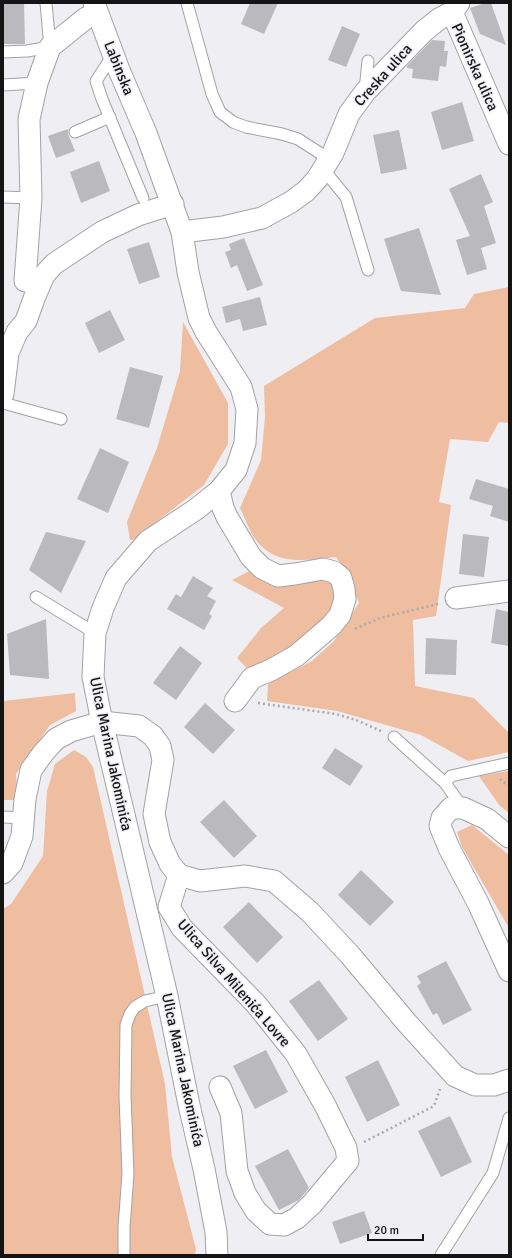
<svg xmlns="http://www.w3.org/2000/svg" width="512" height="1258" viewBox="0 0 512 1258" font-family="Signika,sans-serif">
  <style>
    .green { fill: #efbd9f }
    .building { fill: #bababe }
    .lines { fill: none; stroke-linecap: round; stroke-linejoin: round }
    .lane-casing { stroke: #a2a2a5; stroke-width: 13 }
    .street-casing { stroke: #a2a2a5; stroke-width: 23 }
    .path { stroke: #aaaaad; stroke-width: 2.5; stroke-dasharray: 2 3; stroke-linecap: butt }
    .lane { stroke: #fff; stroke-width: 11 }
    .street { stroke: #fff; stroke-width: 21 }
    .labels { text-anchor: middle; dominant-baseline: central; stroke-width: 3; stroke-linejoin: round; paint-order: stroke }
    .street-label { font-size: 15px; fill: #141415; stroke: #efeff3 }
  </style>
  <rect width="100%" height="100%" fill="#efeff3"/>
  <!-- green -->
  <g class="green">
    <path d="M509 287V423L499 422 488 442 450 439 439 502 451 505 436 616 413 620 415 686 474 698 509 733V752L468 761 421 735 337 711 267 701 268 684 312 661 334 641 359 603 347 573 336 557C306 560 276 567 255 539 249 530 245 518 240 508L261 460 265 417 264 386 375 318 465 308 474 294Z"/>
    <polygon points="183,322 228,403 228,444 204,485 133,540 130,540 127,522 157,448 180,371"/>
    <polygon points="255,568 321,577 338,581 338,610 289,654 249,670 237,658 261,628 284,608 232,580"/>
    <polygon points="75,693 76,711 50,725 16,774 18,800 3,800 3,701"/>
    <polygon points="74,750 86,757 93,767 165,1084 172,1157 196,1249 195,1255 3,1255 3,909 11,904 43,856 47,791 55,764"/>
    <polygon points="509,771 509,813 499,805 479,776"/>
    <polygon points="472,825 509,855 509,928 462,847 457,832"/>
  </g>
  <!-- building -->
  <g class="building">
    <polygon points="3,3 24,3 25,44 3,44"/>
    <polygon points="250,3 278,3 264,34 241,24"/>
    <polygon points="485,3 491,3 506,45 480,34 470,8"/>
    <polygon points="342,26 360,34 346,67 328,60"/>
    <polygon points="432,40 445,41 444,51 448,51 446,67 440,66 438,81 412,78 413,69 407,68 407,66"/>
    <polygon points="462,102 474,141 442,150 431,112"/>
    <polygon points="68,129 68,134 75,151 56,158 48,136"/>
    <polygon points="399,130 407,169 381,174 373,135"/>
    <polygon points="99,161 110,191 81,203 70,172"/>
    <polygon points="481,174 493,202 484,206 496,243 481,248 487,269 467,275 456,240 470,236 449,189"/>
    <polygon points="419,228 441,295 401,291 384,239"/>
    <polygon points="244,238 263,285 247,291 237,265 231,268 225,252 231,250 229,244"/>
    <polygon points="149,242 160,277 139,284 127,249"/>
    <polygon points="260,297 267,325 243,331 240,319 226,323 222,307"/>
    <polygon points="110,310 125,340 99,353 85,323"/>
    <polygon points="130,367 163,376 149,428 116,419"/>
    <polygon points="100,448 129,462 108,513 77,499"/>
    <polygon points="476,479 509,489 509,522 490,516 493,506 469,499"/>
    <polygon points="46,532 86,541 61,593 29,570"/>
    <polygon points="463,534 489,537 484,577 459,574"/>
    <polygon points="193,576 213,588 207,596 216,601 209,614 212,616 204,630 167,609 176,594 181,597"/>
    <polygon points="496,609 509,612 509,646 491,643"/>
    <polygon points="46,619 49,679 10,675 7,634"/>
    <polygon points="426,638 457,640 456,675 425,674"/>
    <polygon points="180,646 202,663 176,700 153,683"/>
    <polygon points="205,703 235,730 213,754 184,727"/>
    <polygon points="335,748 363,766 350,786 322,768"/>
    <polygon points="224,800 257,836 234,858 200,822"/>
    <polygon points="361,870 394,902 370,926 338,895"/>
    <polygon points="249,902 283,937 257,963 223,927"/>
    <polygon points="446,961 472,1010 443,1025 437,1013 433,1015 417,986 421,983 417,976"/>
    <polygon points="319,980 348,1019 318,1041 289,1001"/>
    <polygon points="266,1050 288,1092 255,1109 233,1066"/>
    <polygon points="378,1060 400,1105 367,1122 345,1077"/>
    <polygon points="450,1116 472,1162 441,1177 418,1131"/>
    <polygon points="288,1149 309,1188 299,1200 279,1210 255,1166"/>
    <polygon points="364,1211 372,1233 340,1244 332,1222"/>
  </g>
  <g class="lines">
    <!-- lane casing -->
    <g class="lane-casing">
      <g id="lane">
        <polyline points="187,3 212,94 220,112 233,122 246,127 282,134 298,139 329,159"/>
        <polyline points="3,52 27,51 50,47 46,3"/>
        <polyline points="113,55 96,81 102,99 143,198"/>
        <polyline points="3,85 37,83"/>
        <polyline points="365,91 368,61"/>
        <polyline points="75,132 110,117"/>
        <polyline points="323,169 346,197 368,270"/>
        <polyline points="3,197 31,198"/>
        <polyline points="3,403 61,419"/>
        <polyline points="36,597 95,633"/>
        <polyline points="394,737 445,783"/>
        <polyline points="463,808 445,783 451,776 509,763"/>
        <polyline points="3,817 24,818"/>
        <polyline points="124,1255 124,1227 128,1174 125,1096 126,1025 130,1014 135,1007 145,1001 167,996"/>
        <polyline points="441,1255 493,1173 509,1118"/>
      </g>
    </g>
    <!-- street casing -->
    <g class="street-casing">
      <g id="street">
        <polyline points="94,3 119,70 146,133 182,232 188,272 199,318 206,332 241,387 247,409 245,443 236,470 219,491 195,510 148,541 116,578 103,608 95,633 93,677 102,722 167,996 189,1105 204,1169 216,1232 217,1255"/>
        <polyline points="452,12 509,144"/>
        <polyline points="182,232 223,227 262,218 291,202 306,191 317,179 333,153 349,114 365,92 424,31 439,19 452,12 459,3"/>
        <polyline points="25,281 31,198 29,119 37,83 50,47 86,18 97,13"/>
        <polyline points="3,394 8,353 17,332 26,321 35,296 44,275 54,264 102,232 138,215 173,204"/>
        <polyline points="219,491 223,508 227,517 251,557 262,568 278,576 295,574 323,569 334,572 341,578 344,589 345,599 340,615 331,626 296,656 271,670 252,678 235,701"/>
        <polyline points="456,598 509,591"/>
        <polyline points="509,837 487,819 463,808 451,808 442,818 440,826 449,848 478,903 509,971"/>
        <polyline points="3,873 12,863 22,836 25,799 31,770 44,752 56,739 71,731 102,722 139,726 153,736 160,746 163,760 154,814 160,842 170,864 179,875 200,881 245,876 274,881 310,912 350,955 407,1023 455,1076 475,1085 494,1085 509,1080"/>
        <polyline points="179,875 169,907 182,928 256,1004 296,1054 326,1107 346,1148 348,1161 312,1204 297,1218 284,1225 270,1224 256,1211 245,1193 237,1171 231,1113 220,1087"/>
      </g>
    </g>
    <!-- path -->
    <g class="path">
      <polyline points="355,629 380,618 438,604"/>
      <polyline points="258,703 336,714 356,720 381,731"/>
      <polyline points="500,779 507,785 509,785"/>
      <polyline points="364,1142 434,1106 440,1089"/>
    </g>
    <!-- lane -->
    <use href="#lane" class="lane"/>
    <!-- street -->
    <use href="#street" class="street"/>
  </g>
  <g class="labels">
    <!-- street labels -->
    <g class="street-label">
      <text transform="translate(475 67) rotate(66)">Pionirska ulica</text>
      <text transform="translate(119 68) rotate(68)">Labinska</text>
      <text transform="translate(383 75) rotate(-48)">Creska ulica</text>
      <text transform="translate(111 754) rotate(78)">Ulica Marina Jakominića</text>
      <text transform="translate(234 983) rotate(49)">Ulica Silva Milenića Lovre</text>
      <text transform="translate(183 1070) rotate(78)">Ulica Marina Jakominića</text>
    </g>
  </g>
  <!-- border -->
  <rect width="512" height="1258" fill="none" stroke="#141415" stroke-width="8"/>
  <!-- scale -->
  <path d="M368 1234v6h55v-6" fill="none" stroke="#141415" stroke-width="2"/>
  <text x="374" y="1234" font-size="12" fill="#141415" stroke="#efeff3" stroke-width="3" paint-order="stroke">20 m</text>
</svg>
